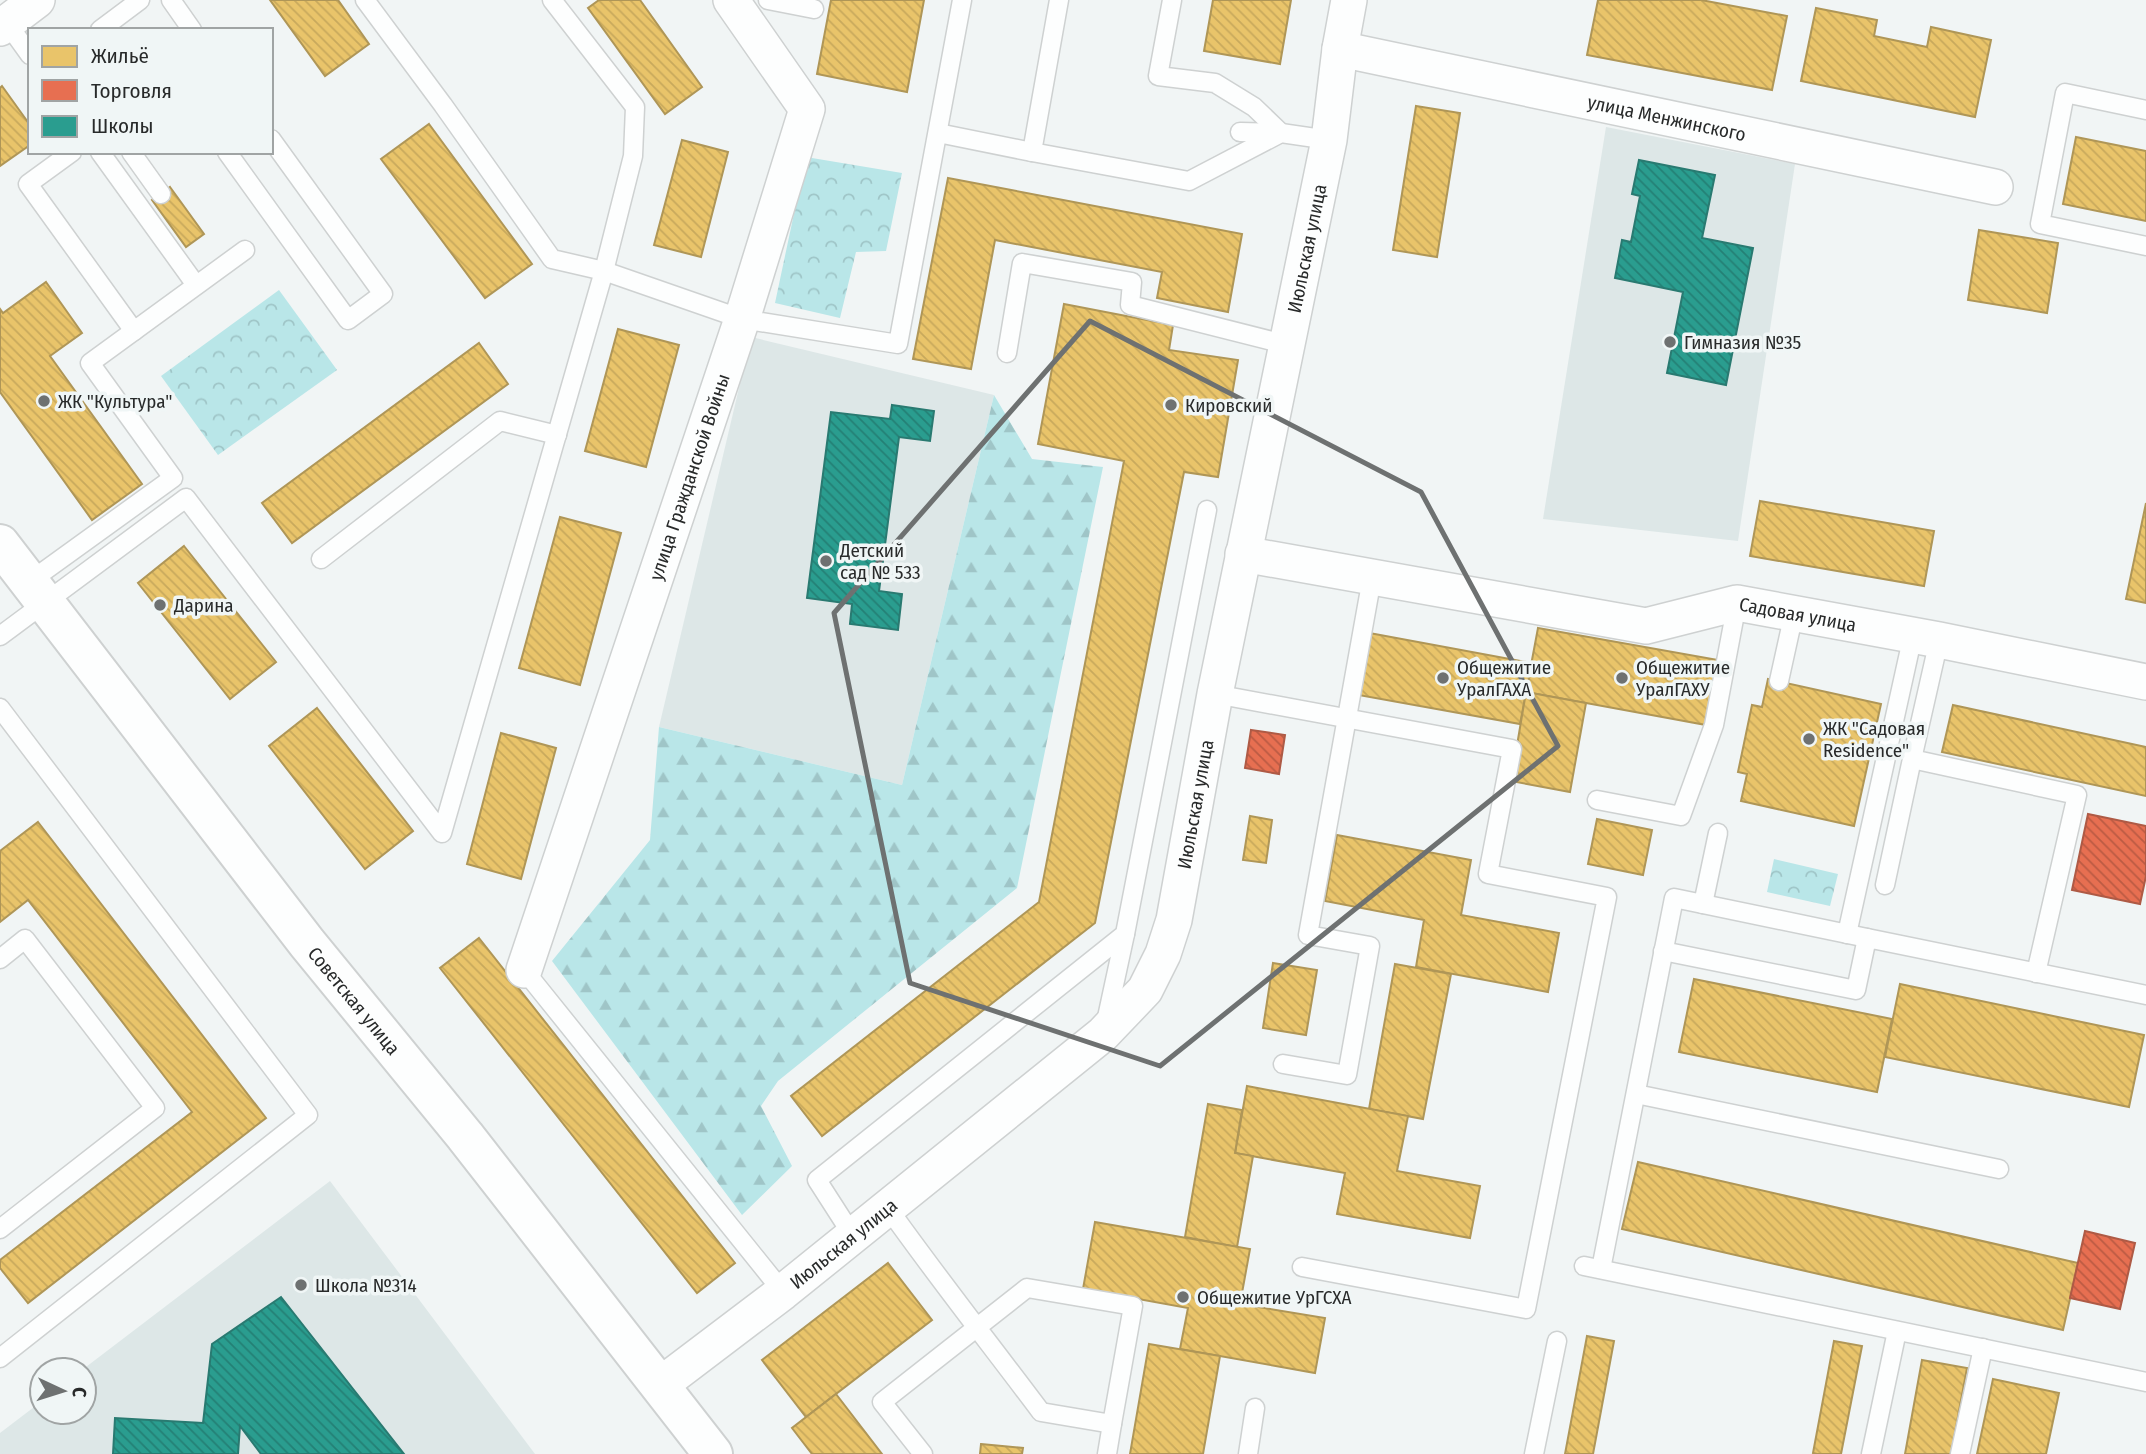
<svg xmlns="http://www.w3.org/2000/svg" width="2146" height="1454" viewBox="0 0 2146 1454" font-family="'Fira Sans Condensed',sans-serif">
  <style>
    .built { fill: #dde7e7 }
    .forest { fill: url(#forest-firs) }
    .park { fill: url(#park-crowns) }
    .homes { fill: url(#homes-back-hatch); stroke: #af9657; stroke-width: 2 }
    .shops { fill: url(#shops-back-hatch); stroke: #ae5a45; stroke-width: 2 }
    .schools { fill: url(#schools-back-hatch); stroke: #297a71; stroke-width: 2 }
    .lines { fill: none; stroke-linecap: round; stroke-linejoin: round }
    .lane-casing { stroke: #ced1d1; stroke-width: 21 }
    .street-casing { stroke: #ced1d1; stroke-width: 38 }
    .secondary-casing { stroke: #ced1d1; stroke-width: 42 }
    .lane { stroke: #fdfefe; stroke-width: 18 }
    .street { stroke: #fdfefe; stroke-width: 35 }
    .secondary { stroke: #fdfefe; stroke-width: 38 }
    .marked { fill: none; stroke: #6e7171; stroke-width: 5; stroke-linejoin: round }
    .poi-dot { fill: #6e7171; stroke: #f0f6f6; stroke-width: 2.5 }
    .labels { text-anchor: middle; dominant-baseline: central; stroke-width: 7; stroke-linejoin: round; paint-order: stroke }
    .street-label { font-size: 19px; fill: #282a2a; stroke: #f0f6f6 }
    .poi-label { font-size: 19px; fill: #282a2a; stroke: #f0f6f6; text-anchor: start }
  </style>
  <defs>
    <pattern id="forest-firs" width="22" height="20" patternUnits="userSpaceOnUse" patternTransform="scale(1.75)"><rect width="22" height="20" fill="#b9e6e8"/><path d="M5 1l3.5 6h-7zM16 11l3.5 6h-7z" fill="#9fc5c7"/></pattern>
    <pattern id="park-crowns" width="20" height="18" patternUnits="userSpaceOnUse" patternTransform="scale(1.75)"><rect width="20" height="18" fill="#b9e6e8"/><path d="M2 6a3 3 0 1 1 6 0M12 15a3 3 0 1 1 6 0" fill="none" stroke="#9fc5c7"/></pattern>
    <pattern id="homes-back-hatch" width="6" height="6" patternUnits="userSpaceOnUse" patternTransform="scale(1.75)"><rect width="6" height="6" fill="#e9c46a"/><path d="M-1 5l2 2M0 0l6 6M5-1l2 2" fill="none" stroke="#c8a95c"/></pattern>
    <pattern id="shops-back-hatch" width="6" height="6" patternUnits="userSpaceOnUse" patternTransform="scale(1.75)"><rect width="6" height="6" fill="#e76f51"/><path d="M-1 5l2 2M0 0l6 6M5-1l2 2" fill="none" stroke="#bb5b43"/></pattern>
    <pattern id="schools-back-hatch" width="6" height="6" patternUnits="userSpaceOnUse" patternTransform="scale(1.75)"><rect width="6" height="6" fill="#2a9d8f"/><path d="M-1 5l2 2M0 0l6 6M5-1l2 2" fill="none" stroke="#248075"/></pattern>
  </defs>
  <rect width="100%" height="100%" fill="#f1f5f5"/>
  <!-- built -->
  <g class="built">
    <polygon points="1606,127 1795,164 1738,541 1543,519"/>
    <polygon points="751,337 994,395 902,785 659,727"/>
    <polygon points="330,1181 535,1454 0,1454 0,1433 42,1401 42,1412 84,1412 84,1370 82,1370"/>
  </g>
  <!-- forest -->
  <polygon class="forest" points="994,395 1032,459 1103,467 1017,888 778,1081 761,1106 792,1166 742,1215 552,961 650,840 659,727 902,785"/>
  <!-- park -->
  <g class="park">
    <polygon points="806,157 902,173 886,251 856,252 840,318 775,303"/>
    <polygon points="279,290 337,370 218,455 161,376"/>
    <polygon points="1774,859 1838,874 1830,906 1767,892"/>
  </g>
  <!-- homes -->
  <g class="homes">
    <polygon points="270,0 338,0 369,44 325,76"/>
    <polygon points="599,0 640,0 702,87 665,114 588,8"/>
    <polygon points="831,0 924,0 907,92 817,74"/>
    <polygon points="1213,0 1291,0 1280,64 1204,51"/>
    <polygon points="1598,0 1701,0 1787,16 1772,90 1587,55"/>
    <polygon points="1816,8 1877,20 1874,36 1927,47 1931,27 1991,40 1975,117 1801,81"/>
    <polygon points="2,86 30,125 30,145 0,166 0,88"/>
    <polygon points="1416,106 1460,113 1437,257 1393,250"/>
    <polygon points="429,124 532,264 485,298 381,159"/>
    <polygon points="2076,137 2146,151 2146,221 2063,204"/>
    <polygon points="682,140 728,152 701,257 654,245"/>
    <polygon points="948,178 1242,234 1228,312 1157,298 1162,272 995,240 971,369 913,359"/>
    <polygon points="170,187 204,234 186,247 152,200"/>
    <polygon points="1979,230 2058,243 2047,313 1968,300"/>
    <polygon points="46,282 82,333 50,356 142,484 92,520 0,392 0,309 3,313"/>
    <polygon points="1064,304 1173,325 1169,350 1238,360 1218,477 1184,472 1095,923 822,1136 791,1096 1039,902 1124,461 1038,444"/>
    <polygon points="618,329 679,345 646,467 585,451"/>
    <polygon points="479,343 508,384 292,543 262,503"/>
    <polygon points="1760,501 1934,531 1924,586 1750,556"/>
    <polygon points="2146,503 2146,603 2126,599"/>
    <polygon points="560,517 621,533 580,685 519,668"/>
    <polygon points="184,546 276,662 230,699 138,583"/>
    <polygon points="1538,628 1718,660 1706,725 1526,692"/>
    <polygon points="1364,632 1532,663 1520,724 1353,694"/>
    <polygon points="1768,679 1881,704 1854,826 1741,801 1747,774 1738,772 1752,705 1762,707"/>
    <polygon points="1526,692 1586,703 1570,792 1511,781"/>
    <polygon points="1953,705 2146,747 2146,796 1942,752"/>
    <polygon points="317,708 413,831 365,869 269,746"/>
    <polygon points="501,733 556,748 521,879 467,864"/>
    <polygon points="1250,816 1272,820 1266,863 1243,860"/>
    <polygon points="1597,819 1652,830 1643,875 1588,864"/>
    <polygon points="38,822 266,1118 28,1303 0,1268 0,1260 192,1112 28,900 0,922 0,851"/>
    <polygon points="1337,835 1471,860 1461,915 1559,933 1548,992 1416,967 1424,920 1325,901"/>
    <polygon points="479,938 735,1263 697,1293 440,968"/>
    <polygon points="1273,963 1317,970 1306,1035 1263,1028"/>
    <polygon points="1395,964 1451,974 1423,1119 1369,1109"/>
    <polygon points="1694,979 1892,1019 1877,1092 1679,1052"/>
    <polygon points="1900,984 2144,1035 2129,1107 1885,1057"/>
    <polygon points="1247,1086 1408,1116 1397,1171 1480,1186 1470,1238 1337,1214 1345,1173 1235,1153"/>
    <polygon points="1208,1104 1242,1110 1235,1153 1253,1156 1237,1247 1185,1237"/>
    <polygon points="1638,1162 2078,1263 2063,1330 1622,1229"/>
    <polygon points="1095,1222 1250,1249 1240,1304 1325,1318 1315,1373 1180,1349 1188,1308 1083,1289"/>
    <polygon points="888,1263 932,1320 806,1417 762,1360"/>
    <polygon points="1587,1336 1614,1341 1593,1454 1565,1454"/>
    <polygon points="1834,1341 1862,1346 1841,1454 1817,1454 1813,1453"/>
    <polygon points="1149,1344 1220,1356 1203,1454 1130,1454"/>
    <polygon points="1922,1360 1967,1368 1951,1454 1905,1454"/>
    <polygon points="1993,1379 2059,1393 2046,1454 1977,1454"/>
    <polygon points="836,1394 882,1454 812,1454 792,1428"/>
    <polygon points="981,1444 1023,1448 1022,1454 980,1454"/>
  </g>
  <!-- shops -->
  <g class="shops">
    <polygon points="1251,730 1285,735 1279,774 1245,768"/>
    <polygon points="2088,814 2146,826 2146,876 2140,904 2072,890"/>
    <polygon points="2085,1231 2135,1243 2120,1309 2070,1298"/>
  </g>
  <!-- schools -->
  <g class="schools">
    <polygon points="1639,160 1715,175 1702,238 1753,248 1726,385 1667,373 1683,292 1615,278 1622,240 1631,242 1640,196 1632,194"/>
    <polygon points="892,405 934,411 930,441 899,437 879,591 902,594 898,630 850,624 852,604 807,598 831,412 890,419"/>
    <polygon points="281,1297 404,1454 261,1454 240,1426 238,1454 113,1454 115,1418 203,1423 212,1344"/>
  </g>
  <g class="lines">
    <!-- lane casing -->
    <g class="lane-casing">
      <g id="lane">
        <polyline points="171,0 192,30"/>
        <polyline points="365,0 443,105 552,259 604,271 742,319 898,344 962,0"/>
        <polyline points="768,0 814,9"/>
        <polyline points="1059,0 1032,152 1189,181 1281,133 1329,140"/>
        <polyline points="1172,0 1158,76 1215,83 1254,107 1281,133"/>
        <polyline points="7,23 30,55"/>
        <polyline points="100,30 140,0"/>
        <polyline points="2146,110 2065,93 2040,224 2146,246"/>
        <polyline points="1240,132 1278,133"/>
        <polyline points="938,133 1032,152"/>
        <polyline points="72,152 28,184 134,331"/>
        <polyline points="100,152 196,285"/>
        <polyline points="131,152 161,194"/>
        <polyline points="227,152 348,320 383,294 271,139"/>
        <polyline points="1007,353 1022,263 1132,282 1130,305 1288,345"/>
        <polyline points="321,559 500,421 557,435"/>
        <polyline points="29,582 173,478 90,363 245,250"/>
        <polyline points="0,636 186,498 442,833 604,271 633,156 635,107 552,0"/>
        <polyline points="1939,640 1912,759 2077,795 2036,973"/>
        <polyline points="1779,681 1794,613"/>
        <polyline points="1215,694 1512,749 1488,874 1607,897 1526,1309 1302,1267"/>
        <polyline points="0,708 308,1115 0,1358"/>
        <polyline points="1597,800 1681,816 1714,725 1737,603"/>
        <polyline points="1885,885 1912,759"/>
        <polyline points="1703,904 1718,833"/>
        <polyline points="1847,934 1913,635"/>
        <polyline points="1663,951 1856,990 1867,938 2146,995"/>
        <polyline points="0,959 25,939 155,1108 0,1229"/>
        <polyline points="524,970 783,1292"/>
        <polyline points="1106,1022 1125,934"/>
        <polyline points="1283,1064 1347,1075 1370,946 1308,935 1372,578"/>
        <polyline points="1636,1094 1999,1169"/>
        <path d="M888 1208C937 1277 990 1344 1041 1412L1112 1424 1133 1306 1027 1288 882 1402 923 1454"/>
        <polyline points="853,1236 817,1180 1125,934 1207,510"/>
        <polyline points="1584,1266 2146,1382"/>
        <polyline points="1601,1269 1674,898 1867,938"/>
        <polyline points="1107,1454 1112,1424"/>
        <polyline points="1248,1454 1255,1408"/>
        <polyline points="1534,1454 1557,1341"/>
        <polyline points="1871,1454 1897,1331"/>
        <polyline points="1960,1454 1983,1348"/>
      </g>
    </g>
    <!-- street casing -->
    <g class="street-casing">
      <g id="street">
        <polyline points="0,28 37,0"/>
        <path id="s1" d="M1340 49 1995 187"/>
        <path id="s2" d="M1243 554 1646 626 1737 603 1939 640 2146 682"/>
        <path id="s3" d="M524 970 742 319 807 109 731 0"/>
        <path id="s4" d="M659 1386 783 1292 1103 1034 1145 990 1163 954 1174 920 1215 694 1329 140 1340 49 1349 0"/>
      </g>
    </g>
    <!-- secondary casing -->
    <g class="secondary-casing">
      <g id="secondary">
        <path id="s5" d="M0 544 307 943 465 1136 713 1454"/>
      </g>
    </g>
    <!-- lane -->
    <use href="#lane" class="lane"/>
    <!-- street -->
    <use href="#street" class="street"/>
    <!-- secondary -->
    <use href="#secondary" class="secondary"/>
  </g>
  <!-- marked area -->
  <path class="marked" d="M1090 321 1421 492 1558 746 1160 1066 910 983 834 613Z"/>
  <!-- markers -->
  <g class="poi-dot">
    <circle cx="1670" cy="342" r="7"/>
    <circle cx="44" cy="401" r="7"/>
    <circle cx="1171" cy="405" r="7"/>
    <circle cx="826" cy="561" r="7"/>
    <circle cx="160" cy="605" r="7"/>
    <circle cx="1443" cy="678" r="7"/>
    <circle cx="1622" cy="678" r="7"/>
    <circle cx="1809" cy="739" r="7"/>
    <circle cx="301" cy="1285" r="7"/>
    <circle cx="1183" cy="1297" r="7"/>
  </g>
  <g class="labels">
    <!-- street labels -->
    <g class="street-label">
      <text stroke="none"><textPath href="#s1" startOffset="334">улица Менжинского</textPath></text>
      <text stroke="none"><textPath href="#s4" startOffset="1388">Июльская улица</textPath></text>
      <text stroke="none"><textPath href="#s3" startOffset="520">улица Гражданской Войны</textPath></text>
      <text stroke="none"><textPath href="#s2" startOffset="565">Садовая улица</textPath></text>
      <text stroke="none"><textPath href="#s4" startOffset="821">Июльская улица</textPath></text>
      <text stroke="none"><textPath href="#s5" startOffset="578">Советская улица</textPath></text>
      <text stroke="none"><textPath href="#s4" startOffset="233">Июльская улица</textPath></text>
    </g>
    <!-- poi labels -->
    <g class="poi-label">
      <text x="1684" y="342">Гимназия №35</text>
      <text x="58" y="401">ЖК "Культура"</text>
      <text x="1185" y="405">Кировский</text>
      <text x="840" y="550">Детский<tspan x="840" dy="22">сад № 533</tspan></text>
      <text x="174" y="605">Дарина</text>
      <text x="1457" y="667">Общежитие<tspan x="1457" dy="22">УралГАХА</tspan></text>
      <text x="1636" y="667">Общежитие<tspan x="1636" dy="22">УралГАХУ</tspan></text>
      <text x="1823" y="728">ЖК "Садовая<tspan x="1823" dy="22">Residence"</tspan></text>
      <text x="315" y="1285">Школа №314</text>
      <text x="1197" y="1297">Общежитие УрГСХА</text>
    </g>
  </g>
  <!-- legend -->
  <rect x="28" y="28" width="245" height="126" fill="#f0f6f6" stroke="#a0a4a4" stroke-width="2"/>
  <rect x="42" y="46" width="35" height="21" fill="#e9c46a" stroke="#a0a4a4" stroke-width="2"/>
  <text x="91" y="63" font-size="21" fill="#282a2a">Жильё</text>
  <rect x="42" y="80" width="35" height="21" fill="#e76f51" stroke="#a0a4a4" stroke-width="2"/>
  <text x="91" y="98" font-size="21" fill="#282a2a">Торговля</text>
  <rect x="42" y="116" width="35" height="21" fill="#2a9d8f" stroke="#a0a4a4" stroke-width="2"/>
  <text x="91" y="133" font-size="21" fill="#282a2a">Школы</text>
  <!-- north arrow -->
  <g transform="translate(63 1391) rotate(94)"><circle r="33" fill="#f0f6f6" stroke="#a0a4a4" stroke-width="2"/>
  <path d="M0-5L12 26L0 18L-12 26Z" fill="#6e7171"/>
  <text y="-10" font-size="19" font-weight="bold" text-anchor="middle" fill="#282a2a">С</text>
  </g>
</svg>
